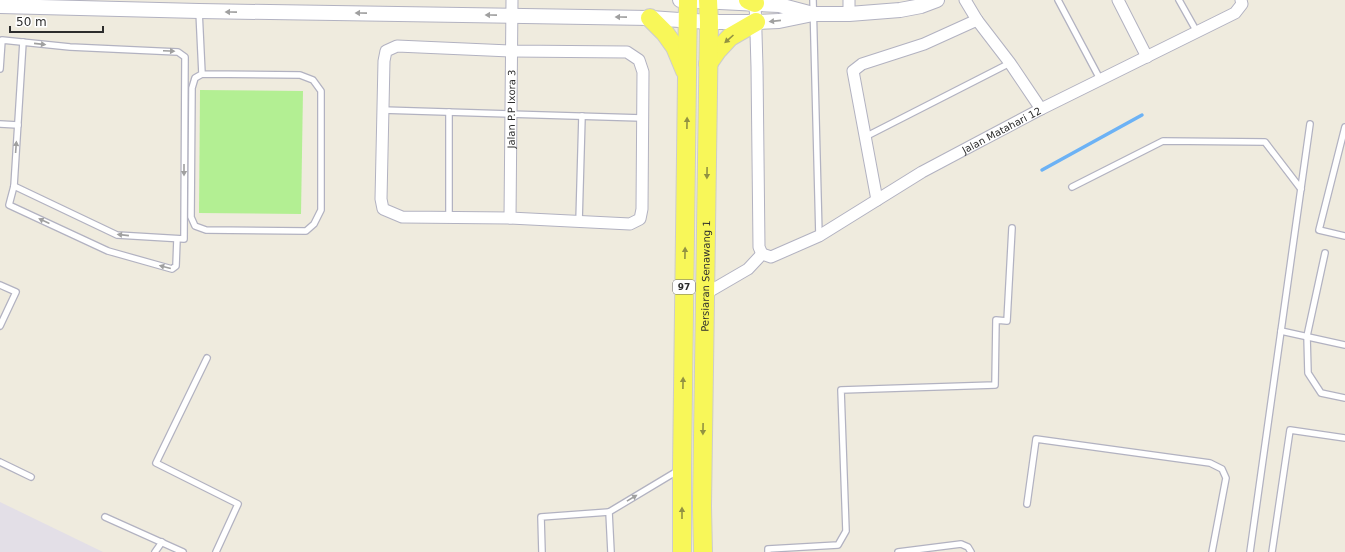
<svg xmlns="http://www.w3.org/2000/svg" width="1345" height="552" viewBox="0 0 1345 552" font-family="'DejaVu Sans',sans-serif">
  <style>
    .industrial { fill: #e3dfe7 }
    .pitch { fill: #b3ef93 }
    .lines { fill: none; stroke-linecap: round; stroke-linejoin: round }
    .stream { stroke: #6cb2f5; stroke-width: 3.5 }
    .service-casing { stroke: #b2b2c1; stroke-width: 8 }
    .minor-casing { stroke: #b2b2c1; stroke-width: 13 }
    .tertiary-casing { stroke: #b2b2c1; stroke-width: 16 }
    .primary-casing { stroke: #ccc; stroke-width: 20 }
    .service { stroke: #fff; stroke-width: 5.5 }
    .minor { stroke: #fff; stroke-width: 11 }
    .tertiary { stroke: #fff; stroke-width: 14 }
    .primary { stroke: #f8f759; stroke-width: 18 }
    .oneway { fill: #a0a0a0 }
    .oneway2 { fill: #929242 }
    .labels { text-anchor: middle; dominant-baseline: central; stroke-width: 3; stroke-linejoin: round; paint-order: stroke }
    .shield { fill: #fff; stroke: #6b6b6b; stroke-width: 1 }
    .shield-label { font-size: 9px; font-weight: bold; fill: #2c2c2c }
    .street-label { font-size: 10px; fill: #2c2c2c; stroke: #fff }
  </style>
  <rect width="100%" height="100%" fill="#efebde"/>
  <!-- industrial -->
  <polygon class="industrial" points="0,502 103,552 0,552"/>
  <!-- pitch -->
  <polygon class="pitch" points="200,90 303,91 301,214 199,213"/>
  <g class="lines">
    <!-- stream -->
    <polyline class="stream" points="1042,170 1142,115"/>
    <!-- service casing -->
    <g class="service-casing">
      <g id="service">
        <polyline points="813,0 819,236"/>
        <polyline points="1058,0 1100,79"/>
        <polyline points="1179,0 1197,32"/>
        <polyline points="199,11 202,74 300,75 313,80 321,91 321,210 314,224 306,231 206,230 195,226 191,217 192,88 195,78 202,74"/>
        <polyline points="23,42 14,186 9,205 108,251 172,269 176,266 177,239"/>
        <polyline points="0,69 2,40 70,47 178,52 185,57 184,239 117,235 14,186"/>
        <polyline points="382,110 642,118"/>
        <polyline points="0,124 18,125"/>
        <polyline points="1345,127 1319,230 1345,236"/>
        <polyline points="865,137 1010,63"/>
        <polyline points="1072,187 1163,141 1265,142 1301,189"/>
        <polyline points="449,217 449,112"/>
        <polyline points="579,222 582,116"/>
        <polyline points="1325,253 1307,336 1308,373 1321,393 1345,398"/>
        <polyline points="0,285 16,292 0,326"/>
        <polyline points="1281,331 1345,345"/>
        <polyline points="207,358 156,463 238,504 216,552"/>
        <polyline points="0,462 31,477"/>
        <polyline points="1027,504 1036,439 1210,463 1222,469 1226,478 1212,552"/>
        <polyline points="105,517 183,552"/>
        <polyline points="155,552 162,542"/>
        <polyline points="542,552 541,517 609,512"/>
        <polyline points="611,552 609,512 679,470"/>
        <polyline points="768,552 768,549 838,545 846,531 841,390 995,385 996,320 1007,321 1012,228"/>
        <polyline points="898,552 961,544 968,547 971,552"/>
        <polyline points="1250,552 1310,124"/>
        <polyline points="1272,552 1290,430 1345,438"/>
      </g>
    </g>
    <!-- minor casing -->
    <g class="minor-casing">
      <g id="minor">
        <polyline points="755,0 757,67 759,247 762,254"/>
        <polyline points="849,0 849,14"/>
        <polyline points="965,0 977,20 1010,63 1041,109"/>
        <polyline points="1118,0 1147,57"/>
        <polygon points="397,46 511,51 627,52 639,60 643,72 642,209 640,219 630,224 510,218 402,217 383,209 381,199 384,61 386,51"/>
        <polyline points="877,200 853,71 862,64 924,44 977,20"/>
        <path id="s1" d="M510 218 512 0"/>
        <path id="s2" d="M762 254 771 257 819 236 922 172 971 146 1041 109 1235 13 1242 4 1241 0"/>
        <polyline points="705,294 748,269 762,254"/>
      </g>
    </g>
    <!-- tertiary casing -->
    <g class="tertiary-casing">
      <g id="tertiary">
        <polyline points="680,0 779,5 813,14 849,14 900,10 921,6 937,0"/>
        <polyline points="0,6 199,11 650,18 709,22 756,22 779,21 813,14"/>
      </g>
    </g>
    <!-- primary casing -->
    <g class="primary-casing">
      <g id="primary">
        <polyline points="748,0 755,3"/>
        <polyline points="650,18 665,33 675,47 685,71"/>
        <polyline points="708,64 717,51 730,37 756,22"/>
        <polyline points="682,552 682,468 688,0"/>
        <path id="s3" d="M703 552 702 506 709 22 708 0"/>
      </g>
    </g>
    <!-- service -->
    <use href="#service" class="service"/>
    <!-- minor -->
    <use href="#minor" class="minor"/>
    <!-- tertiary -->
    <use href="#tertiary" class="tertiary"/>
    <!-- primary -->
    <use href="#primary" class="primary"/>
  </g>
  <!-- one-way arrows -->
  <defs><path id="oneway-solid" d="M-6-.8H1V-3.2L6.5 0L1 3.2V.8H-6Z"/></defs>
  <g class="oneway">
    <use href="#oneway-solid" transform="translate(231 12) rotate(-179)"/>
    <use href="#oneway-solid" transform="translate(361 13) rotate(-179)"/>
    <use href="#oneway-solid" transform="translate(491 15) rotate(-179)"/>
    <use href="#oneway-solid" transform="translate(621 17) rotate(-179)"/>
    <use href="#oneway-solid" transform="translate(775 21) rotate(174)"/>
    <use href="#oneway-solid" transform="translate(40 44) rotate(6)"/>
    <use href="#oneway-solid" transform="translate(169 51) rotate(2)"/>
    <use href="#oneway-solid" transform="translate(16 147) rotate(-86)"/>
    <use href="#oneway-solid" transform="translate(184 170) rotate(90)"/>
    <use href="#oneway-solid" transform="translate(44 221) rotate(-155)"/>
    <use href="#oneway-solid" transform="translate(123 235) rotate(-174)"/>
    <use href="#oneway-solid" transform="translate(165 267) rotate(-165)"/>
    <use href="#oneway-solid" transform="translate(632 498) rotate(-31)"/>
  </g>
  <g class="oneway2">
    <use href="#oneway-solid" transform="translate(729 39) rotate(138)"/>
    <use href="#oneway-solid" transform="translate(687 123) rotate(-89)"/>
    <use href="#oneway-solid" transform="translate(707 173) rotate(91)"/>
    <use href="#oneway-solid" transform="translate(685 253) rotate(-89)"/>
    <use href="#oneway-solid" transform="translate(683 383) rotate(-89)"/>
    <use href="#oneway-solid" transform="translate(703 429) rotate(91)"/>
    <use href="#oneway-solid" transform="translate(682 513) rotate(-90)"/>
  </g>
  <g class="labels">
    <!-- shield labels -->
    <rect class="shield" x="673" y="280" width="22" height="14" rx="3"/>
    <g class="shield-label">
      <text x="684" y="287">97</text>
    </g>
    <!-- street labels -->
    <g class="street-label">
      <text stroke="none"><textPath href="#s1" startOffset="109">Jalan P.P Ixora 3</textPath></text>
      <text stroke="none"><textPath href="#s2" startOffset="273">Jalan Matahari 12</textPath></text>
      <text stroke="none"><textPath href="#s3" startOffset="276">Persiaran Senawang 1</textPath></text>
    </g>
  </g>
  <!-- scale -->
  <path d="M10 26v6h93v-6" fill="none" stroke="#2c2c2c" stroke-width="2"/>
  <text x="16" y="26" font-size="12" fill="#2c2c2c" stroke="#ffffff" stroke-width="3" paint-order="stroke">50 m</text>
</svg>
